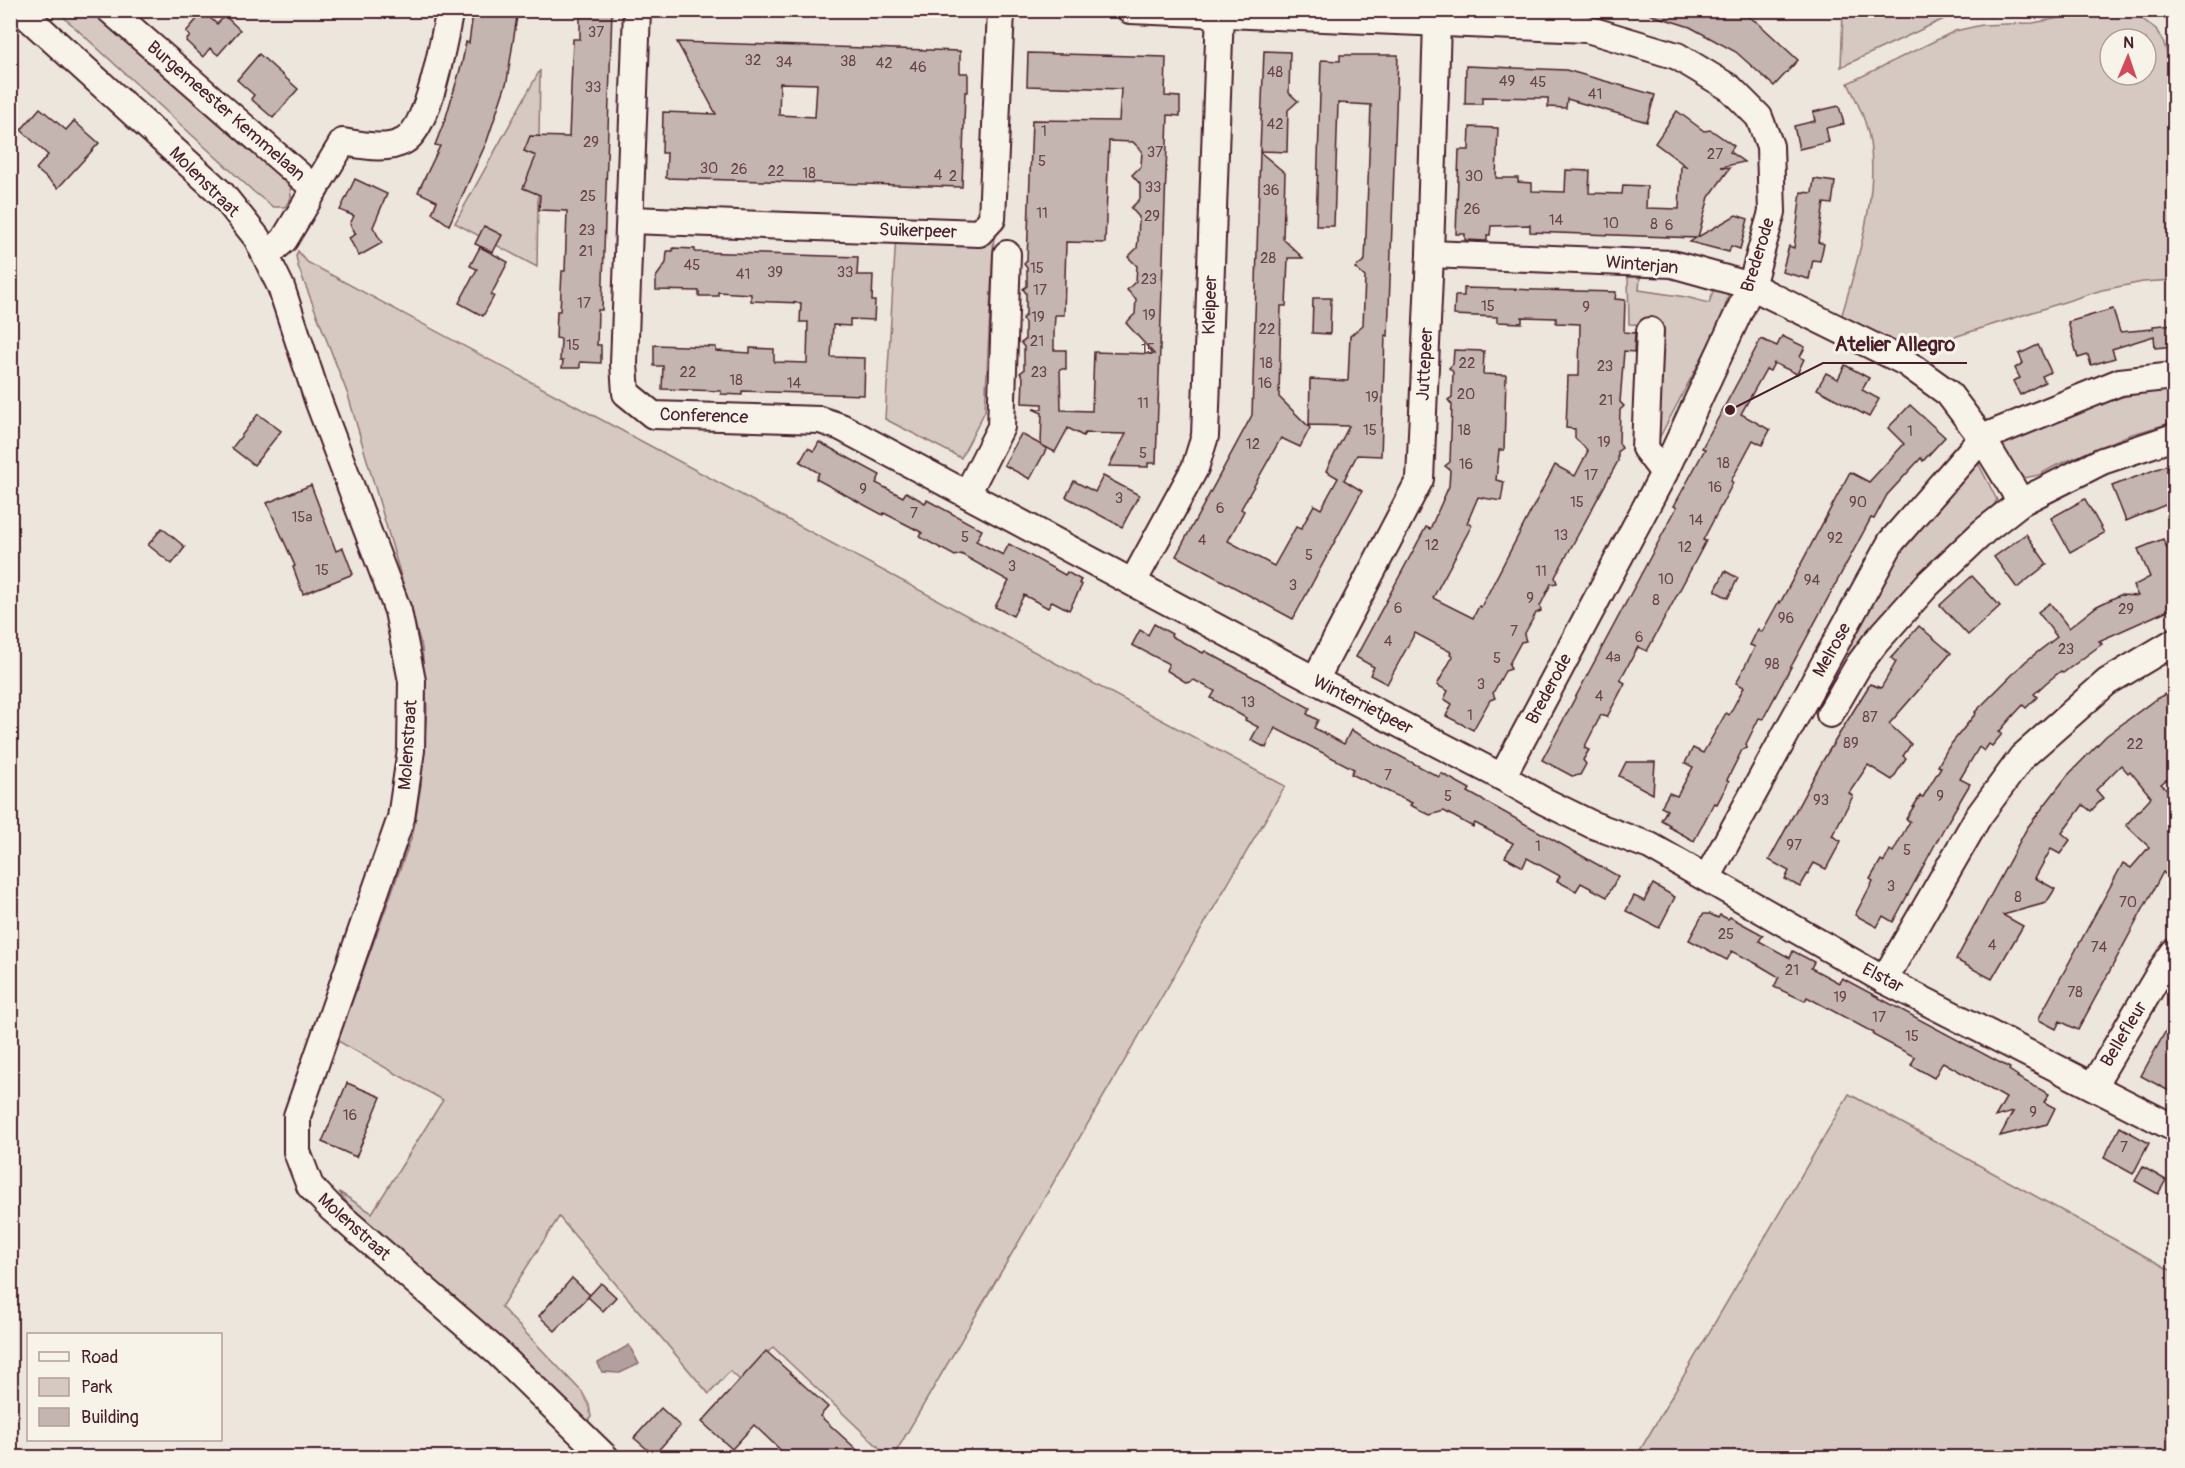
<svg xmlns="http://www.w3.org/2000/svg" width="2185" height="1468" viewBox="0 0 2185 1468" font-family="Pangolin,sans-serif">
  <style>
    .green { fill: #d5c9c2; stroke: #907476; stroke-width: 1.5; fill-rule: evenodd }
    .water { fill: #b39f9d; stroke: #896c6f; stroke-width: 1.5 }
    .building { fill: #c4b5b0; stroke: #4a1f2b; stroke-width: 1.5; fill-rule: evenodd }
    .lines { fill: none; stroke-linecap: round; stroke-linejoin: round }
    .minor-casing { stroke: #4a1f2b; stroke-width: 30 }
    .minor { stroke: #f7f3e8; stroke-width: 26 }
    .labels { text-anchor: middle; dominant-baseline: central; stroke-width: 6; stroke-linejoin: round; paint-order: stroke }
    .number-label { font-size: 15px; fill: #68444c }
    .street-label { font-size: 18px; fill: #4a1f2b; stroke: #f7f3e8 }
    .leader { fill: none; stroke: #4a1f2b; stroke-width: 2 }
    .callout-dot { fill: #4a1f2b; stroke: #f7f3e8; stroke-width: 2 }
    .callout-label { font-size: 20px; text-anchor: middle; font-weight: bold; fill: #4a1f2b; stroke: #f7f3e8; stroke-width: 6; stroke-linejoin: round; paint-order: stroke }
  </style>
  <rect width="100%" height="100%" fill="#ece6dd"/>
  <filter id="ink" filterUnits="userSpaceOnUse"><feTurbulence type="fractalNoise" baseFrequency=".0167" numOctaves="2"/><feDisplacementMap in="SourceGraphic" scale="12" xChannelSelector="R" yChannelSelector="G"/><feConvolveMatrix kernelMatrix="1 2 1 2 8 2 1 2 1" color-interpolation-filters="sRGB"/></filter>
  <g filter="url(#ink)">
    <!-- green -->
    <g class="green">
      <path d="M2130 10 2156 29 2164 44 2172 67 2170 86 2174 106V280L2143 282 2102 290 1910 351 1841 318C1857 262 1885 179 1865 122 1861 109 1854 96 1848 83L1955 31 1982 25 2033 23 2096 11ZM2110 39H2146V75H2110Z"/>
      <polygon points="57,11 93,11 257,157 290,182 291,198 285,207 273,207 254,192"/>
      <polygon points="1843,11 1843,10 1961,11 1841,67"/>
      <polygon points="540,70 537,267 455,223"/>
      <polygon points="994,233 985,411 961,458 885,419 896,235"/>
      <polygon points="298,251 307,262 1285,786 893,1457 889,1457 773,1347 741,1381 730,1371 709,1394 559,1217 501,1307 582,1392 589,1405 591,1417 587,1422 351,1209 339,1192 372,1213 443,1100 338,1041 413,833 421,785 427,709 422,648 348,395 298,266 296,256"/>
      <polygon points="1628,277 1640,277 1639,290 1686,297 1709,303 1715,286 1730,291 1719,325 1654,448 1653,325 1629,324"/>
      <polygon points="2174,389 2174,422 2129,435 2057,465 2039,475 2024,478 2013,477 1994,446 2098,402 2155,390"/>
      <polygon points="1975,457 1997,500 1991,510 1947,548 1881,615 1855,656 1841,652 1894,552"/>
      <polygon points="1849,1094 2174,1272 2174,1457 1636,1457"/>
    </g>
    <!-- water -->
    <polygon class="water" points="629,1345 639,1364 620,1373 602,1372 598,1363"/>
    <!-- building -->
    <g class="building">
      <polygon points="497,10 518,10 507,81 487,141 449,225 432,213 437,201 418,192 440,146 435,145 446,117 462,63 466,42 469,43 473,13 496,16"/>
      <polygon points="580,10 612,10 602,310 598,310 597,345 601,345 601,363 580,362 580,368 562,368 563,361 560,361 561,339 556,338 557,311 560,311 562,271 565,271 567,211 539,210 540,195 523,188 536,156 524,151 530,136 569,137 573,39 580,39"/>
      <polygon points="1650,10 1737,10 1757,22 1798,60 1774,86 1736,52 1690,27 1649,14"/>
      <polygon points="203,12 217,24 225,16 240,30 218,55 210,48 203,57 186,41 190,36 186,32"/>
      <path d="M677 42 960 51V73H968V92H965L962 187 666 178 667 153H662L663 112 716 114ZM780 83 817 84 815 117 779 115Z"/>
      <polygon points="1264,51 1290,52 1289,93 1298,101 1288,110 1287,152 1260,151"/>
      <path d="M1028 53 1166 57 1165 96 1180 97V116L1168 115 1156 463H1148V467L1109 466 1126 434 1085 433 1083 436 1068 428 1055 452 1041 445 1042 413 1033 409H1042V404L1022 403 1023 377 1020 373 1024 370V347L1021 343 1025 340V323L1022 319 1026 315V293L1023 289 1027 286V268L1024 264 1027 261 1032 120 1119 121 1121 89 1027 86ZM1109 141 1133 142 1142 151 1141 166 1132 175 1140 184V199L1131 208 1139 217 1138 240 1137 248 1128 257 1137 266 1136 281 1127 290 1136 299 1135 314 1126 323 1154 354 1094 352 1092 411 1061 410 1060 369H1066V350H1054V332L1055 315H1064L1066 242 1105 243Z"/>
      <polygon points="259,54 298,89 273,118 251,99 254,95 237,80"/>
      <polygon points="1340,55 1398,55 1388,336 1385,335 1381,456 1357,455 1344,480 1362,491 1293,619 1176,556 1252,415 1260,152 1285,173 1283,239 1303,258 1288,258 1286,306 1281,306 1279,397 1310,428 1300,447 1281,438 1241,509 1244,511 1228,541 1274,566 1296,527 1301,529 1314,505 1321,509 1338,478 1326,471 1349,426 1309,425 1310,379 1348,381 1350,336 1363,325 1365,277 1355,268 1365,260 1371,105 1338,103 1334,226 1316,226 1321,60 1340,61"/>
      <polygon points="1466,66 1566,70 1655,95 1647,122 1567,99 1566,108 1548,107 1548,98 1482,97 1482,104 1465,104"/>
      <polygon points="1839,106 1844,124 1826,128 1829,142 1799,149 1794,126 1815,121 1813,112"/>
      <polygon points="40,108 66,130 74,121 99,143 58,188 36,169 48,155 21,130"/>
      <polygon points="1677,111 1704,131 1711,130 1734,146 1730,152 1744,162 1721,167 1730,168 1709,197 1698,237 1736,215 1748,219 1740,249 1731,246 1729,252 1690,242 1696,238 1530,232 1530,225 1491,226 1490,235 1487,235 1487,241 1465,240 1465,234 1456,234 1459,150 1469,150 1470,127 1498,128 1496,178 1518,178 1518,182 1532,183 1532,191 1565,192 1566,170 1590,171 1589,193 1622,194 1623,185 1647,186 1646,208 1679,209 1681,165 1687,167 1655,143"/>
      <polygon points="355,179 387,194 373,227 382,243 359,256 349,238 356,234 350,224 354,216 340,210"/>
      <polygon points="1814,179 1835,182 1832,204 1824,203 1818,242 1824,244 1820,261 1813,260 1809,279 1782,272 1789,246 1794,248 1801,192 1812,193"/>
      <polygon points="484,226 502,235 493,252 475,244"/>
      <polygon points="480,247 508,262 491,295 494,296 483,316 459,303 477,269 470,266"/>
      <polygon points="673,248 695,249 695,252 858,257 857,275 873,275 872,301 875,301 874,320 850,319 850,326 833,325 831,357 865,358 864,395 742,391 742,395 721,394 721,391 662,389 663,366 654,366 654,345 716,347 716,351 750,353 750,348 774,349 774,362 807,363 808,322 800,322 801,303 751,301 751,294 718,292 718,296 699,296 699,291 656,290 656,277 666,263 667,251 673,251"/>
      <polygon points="1464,288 1616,292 1615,299 1625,300 1624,332 1635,333 1634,352 1624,351 1620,402 1624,406 1620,410 1619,443 1622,448 1618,451 1618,461 1555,577 1557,583 1551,584 1540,606 1541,611 1536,613 1524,635 1526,641 1521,642 1509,664 1511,669 1505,671 1493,693 1495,698 1490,700 1473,730 1446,716 1452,704 1444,699 1448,691 1437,685 1453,656 1450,654 1451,652 1415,633 1387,684 1370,675 1374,667 1356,657 1426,527 1430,529 1449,486 1450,470 1445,466 1450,462 1452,405 1448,400 1452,397 1453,372 1449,368 1453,364 1454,350 1484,351 1483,374 1506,375 1504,450 1499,450 1496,480 1504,482 1501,501 1478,497 1467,523 1472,525 1433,598 1473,618 1479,606 1481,607 1555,465 1575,476 1588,451 1575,438 1575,429 1566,428 1568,376 1579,376 1580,324 1556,323 1556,318 1522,317 1522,323 1497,322 1497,317 1454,315 1455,296 1464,296"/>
      <polygon points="1313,298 1331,298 1330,334 1312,333"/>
      <polygon points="2113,309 2120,332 2153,329 2153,326 2175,324 2175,346 2155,348 2154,336 2112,349 2115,358 2091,365 2088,355 2078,358 2068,322"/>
      <polygon points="1782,336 1805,347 1800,357 1804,359 1797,374 1774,363 1770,371 1766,369 1741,414 1770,430 1762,445 1753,440 1731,481 1733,483 1703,540 1706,541 1647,651 1638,647 1620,680 1625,683 1607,717 1601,715 1584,748 1589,750 1583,760 1586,764 1580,775 1572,776 1542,760 1677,507 1674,506 1705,449 1702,448 1761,339 1777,346"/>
      <polygon points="2038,345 2051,372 2042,376 2045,382 2020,395 2013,381 2020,378 2015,368 2023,363 2019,354"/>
      <polygon points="1845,365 1869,378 1862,390 1879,399 1869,417 1817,389 1826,373 1838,379"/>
      <polygon points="1910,405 1945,437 1923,461 1921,458 1887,495 1874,519 1871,518 1763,719 1759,718 1746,744 1747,748 1742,750 1727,780 1729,781 1717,804 1714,803 1694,841 1669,827 1670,825 1661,820 1667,810 1661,807 1669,793 1677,796 1693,767 1685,763 1693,748 1703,753 1726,713 1729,715 1744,687 1736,683 1755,647 1750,645 1758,629 1762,632 1779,601 1780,603 1850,472 1869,482 1904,444 1888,428"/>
      <polygon points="258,414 281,431 254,465 232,448"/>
      <polygon points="1021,434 1047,448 1030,479 1004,465"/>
      <polygon points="819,442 880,475 876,483 903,497 906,492 925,503 927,500 982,530 976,541 1003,555 1009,544 1065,575 1067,572 1081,580 1079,583 1082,585 1069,610 1052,601 1048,608 1024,595 1013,616 995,607 1009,581 961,554 955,556 920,537 922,533 919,531 884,513 883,515 816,479 819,473 800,462 808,448 814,451"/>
      <polygon points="2175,462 2175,501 2126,521 2112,486"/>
      <polygon points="1103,476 1139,495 1122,527 1066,497 1074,481 1095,492"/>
      <polygon points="311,485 336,551 343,548 353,574 303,594 293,567 295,566 267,503"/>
      <polygon points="2085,499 2104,533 2070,552 2051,518"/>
      <polygon points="162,528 185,547 172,564 148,545"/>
      <polygon points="2026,534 2047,564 2017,588 1994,557"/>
      <polygon points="2163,539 2175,567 2175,607 2099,641 2102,644 2063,673 2061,671 2047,682 2034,694 2037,697 2026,708 2023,705 2011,718 1999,732 2002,734 1992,746 1989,744 1984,751 1979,747 1960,779 1970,784 1944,828 1893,922 1883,916 1877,927 1855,915 1873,881 1870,879 1881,860 1884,862 1890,850 1893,852 1910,821 1906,819 1920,796 1923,797 1941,767 1938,766 1939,764 1948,748 1976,713 1975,712 2026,661 2057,637 2038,612 2050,603 2069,628 2097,606 2120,595 2138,596 2133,586 2150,577 2138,549"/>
      <polygon points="1725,571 1738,578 1728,598 1715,591"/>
      <polygon points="1972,576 2000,606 1968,635 1940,605"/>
      <polygon points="1154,624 1172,634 1171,636 1203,653 1205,651 1310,708 1307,714 1318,720 1314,728 1344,744 1351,730 1439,777 1441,773 1470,789 1468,792 1618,876 1607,897 1581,883 1576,891 1557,881 1560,876 1527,858 1523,867 1505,857 1513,843 1475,823 1473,827 1444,811 1430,815 1410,805 1412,803 1351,774 1354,769 1275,728 1266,748 1251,740 1258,727 1245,720 1246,718 1211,698 1215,691 1194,680 1187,683 1166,670 1169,664 1132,645 1140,630 1148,635"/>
      <polygon points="1919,626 1951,653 1889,724 1911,744 1903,756 1906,758 1892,780 1868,765 1849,793 1853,796 1832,836 1841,841 1826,869 1814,863 1800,887 1785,879 1789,871 1769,860 1822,762 1870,684 1881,688 1896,662 1891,658"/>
      <polygon points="2175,689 2175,773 2161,784 2175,796 2175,868 2167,876 2163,872 2078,1030 2060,1021 2056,1029 2039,1020 2039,1018 2123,863 2131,868 2149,847 2126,825 2151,797 2130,771 2128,773 2121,765 2096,790 2103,798 2091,811 2083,805 2062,833 2070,840 2060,854 2051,849 2035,878 2055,889 2046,903 2003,915 2023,926 1992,979 1956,960 2027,828 2067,776 2106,736 2156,699"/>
      <polygon points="1626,762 1655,762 1653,794 1619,776"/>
      <polygon points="1653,884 1675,897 1659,928 1626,911 1634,896 1644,901"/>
      <polygon points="1703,914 1710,914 1718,918 1720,915 1728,919 1730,917 1763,935 1759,941 1790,958 1793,951 1814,962 1811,968 1839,983 1842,978 2010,1068 2009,1070 2018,1076 2017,1077 2049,1094 2044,1102 2055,1108 2047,1124 2000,1136 2013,1112 1995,1117 2006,1098 1943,1062 1934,1078 1911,1065 1915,1057 1873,1035 1874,1033 1807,997 1805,1001 1774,987 1779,977 1757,964 1732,951 1727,960 1689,940"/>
      <polygon points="2175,1014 2175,1080 2169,1091 2141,1076"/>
      <polygon points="347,1083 381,1097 356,1157 322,1142"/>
      <polygon points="2120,1127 2149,1143 2133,1174 2104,1158"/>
      <polygon points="2143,1167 2166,1180 2158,1194 2135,1181"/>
      <polygon points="572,1278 590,1295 555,1331 539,1316"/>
      <polygon points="601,1283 616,1297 603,1311 588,1297"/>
      <polygon points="766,1351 828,1407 820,1416 866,1458 789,1458 754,1425 732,1449 702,1422"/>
      <polygon points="661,1408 680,1426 654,1455 634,1438"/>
    </g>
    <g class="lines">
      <!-- minor casing -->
      <g class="minor-casing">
        <g id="minor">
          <polyline points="20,10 222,194 257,238 281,287 319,403 398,611 412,681 411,750 401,818 297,1116 297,1152 310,1186 332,1209 497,1352 606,1458"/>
          <polyline points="110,10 315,189"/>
          <polyline points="637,10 624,364 626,393 653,415 820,420 841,427 1315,680 1502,777 1544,801 1593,825 1650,846 1884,980 2174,1128"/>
          <polyline points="1130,10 1587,29 1677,56 1730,88 1759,117 1770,146 1772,212 1751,286 1664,473 1502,777"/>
          <polyline points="630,220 979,233 992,219 1001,10"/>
          <polyline points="1430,254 1672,264 1751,286 1905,362 1948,393 1982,438 2021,502"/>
          <path d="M267 255 284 240 343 142C362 145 386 151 404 141 430 126 443 41 450 10"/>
          <polyline points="1650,331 1645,448 1664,473"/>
          <polyline points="967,494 1001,427 1007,254"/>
          <polyline points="1133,582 1195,468 1205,436 1220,10"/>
          <polyline points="1315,680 1420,479 1430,254 1437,22"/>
          <polyline points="1830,714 1858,666 1875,643 1928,584 1984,531 2021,502 2102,461 2174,437"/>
          <polyline points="1707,878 1891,542 1982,438 2120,382 2174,376"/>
          <polyline points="1884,980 1978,817 2022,757 2107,682 2174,642"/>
          <polyline points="2093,1086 2162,969 2174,952"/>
        </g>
      </g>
      <!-- minor -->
      <use href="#minor" class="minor"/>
    </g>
  </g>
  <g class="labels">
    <!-- number labels -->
    <g class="number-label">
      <text x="596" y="32">37</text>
      <text x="753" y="60">32</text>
      <text x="848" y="61">38</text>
      <text x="784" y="62">34</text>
      <text x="884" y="63">42</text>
      <text x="918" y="67">46</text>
      <text x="1275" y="72">48</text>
      <text x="1507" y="81">49</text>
      <text x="1538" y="82">45</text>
      <text x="593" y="87">33</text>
      <text x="1595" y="94">41</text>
      <text x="1275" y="124">42</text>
      <text x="1044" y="131">1</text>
      <text x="591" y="142">29</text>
      <text x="1155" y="152">37</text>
      <text x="1715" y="154">27</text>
      <text x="1042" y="161">5</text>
      <text x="709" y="168">30</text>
      <text x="739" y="169">26</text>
      <text x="776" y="171">22</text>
      <text x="809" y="173">18</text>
      <text x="938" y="175">4</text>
      <text x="953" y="176">2</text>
      <text x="1474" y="176">30</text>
      <text x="1153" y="187">33</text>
      <text x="1271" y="190">36</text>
      <text x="588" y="196">25</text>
      <text x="1472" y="209">26</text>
      <text x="1042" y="213">11</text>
      <text x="1152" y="216">29</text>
      <text x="1556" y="220">14</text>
      <text x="1611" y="223">10</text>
      <text x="1654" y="224">8</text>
      <text x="1669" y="225">6</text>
      <text x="587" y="230">23</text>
      <text x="586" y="251">21</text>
      <text x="1268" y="258">28</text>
      <text x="692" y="265">45</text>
      <text x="1037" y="268">15</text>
      <text x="775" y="272">39</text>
      <text x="845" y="272">33</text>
      <text x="743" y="274">41</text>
      <text x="1149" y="279">23</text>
      <text x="1040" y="290">17</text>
      <text x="584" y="303">17</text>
      <text x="1488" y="306">15</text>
      <text x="1586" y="307">9</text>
      <text x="1149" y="315">19</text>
      <text x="1038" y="317">19</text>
      <text x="1267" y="329">22</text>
      <text x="1037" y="341">21</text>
      <text x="573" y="345">15</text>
      <text x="1148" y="349">15</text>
      <text x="1266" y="363">18</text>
      <text x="1467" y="363">22</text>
      <text x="1605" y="366">23</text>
      <text x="688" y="372">22</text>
      <text x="1039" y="372">23</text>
      <text x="736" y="380">18</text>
      <text x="794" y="383">14</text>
      <text x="1265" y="383">16</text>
      <text x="1466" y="394">20</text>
      <text x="1372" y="397">19</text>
      <text x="1606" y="400">21</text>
      <text x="1143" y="403">11</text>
      <text x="1370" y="430">15</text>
      <text x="1464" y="430">18</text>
      <text x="1910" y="431">1</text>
      <text x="1604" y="442">19</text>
      <text x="1253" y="444">12</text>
      <text x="1143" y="453">5</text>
      <text x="1723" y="463">18</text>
      <text x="1466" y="464">16</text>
      <text x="1591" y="475">17</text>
      <text x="1715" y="487">16</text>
      <text x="863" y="489">9</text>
      <text x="1119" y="498">3</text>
      <text x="1577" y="502">15</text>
      <text x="1858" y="502">90</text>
      <text x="1220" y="508">6</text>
      <text x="914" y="513">7</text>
      <text x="302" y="517">15a</text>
      <text x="1696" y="520">14</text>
      <text x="1561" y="535">13</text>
      <text x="965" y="537">5</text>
      <text x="1835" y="538">92</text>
      <text x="1202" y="540">4</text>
      <text x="1432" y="545">12</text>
      <text x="1685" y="547">12</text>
      <text x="1309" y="555">5</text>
      <text x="1012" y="566">3</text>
      <text x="322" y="570">15</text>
      <text x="1541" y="571">11</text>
      <text x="1666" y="579">10</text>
      <text x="1812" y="580">94</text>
      <text x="1293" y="585">3</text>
      <text x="1530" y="598">9</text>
      <text x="1656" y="600">8</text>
      <text x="1398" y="608">6</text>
      <text x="2126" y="609">29</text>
      <text x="1786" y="618">96</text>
      <text x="1514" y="631">7</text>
      <text x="1639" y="637">6</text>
      <text x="1388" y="641">4</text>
      <text x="2066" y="649">23</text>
      <text x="1613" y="657">4a</text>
      <text x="1497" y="658">5</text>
      <text x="1772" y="664">98</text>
      <text x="1481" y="684">3</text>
      <text x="1599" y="696">4</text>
      <text x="1248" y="702">13</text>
      <text x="1470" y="715">1</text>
      <text x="1870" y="717">87</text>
      <text x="1851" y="743">89</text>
      <text x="2135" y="744">22</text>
      <text x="1388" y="775">7</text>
      <text x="1448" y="796">5</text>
      <text x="1940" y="796">9</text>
      <text x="1821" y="800">93</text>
      <text x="1794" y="845">97</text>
      <text x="1538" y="846">1</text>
      <text x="1907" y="850">5</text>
      <text x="1891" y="886">3</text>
      <text x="2018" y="897">8</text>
      <text x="2128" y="902">70</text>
      <text x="1726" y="934">25</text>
      <text x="1992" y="945">4</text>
      <text x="2099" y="947">74</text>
      <text x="1792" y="970">21</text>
      <text x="2075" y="992">78</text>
      <text x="1840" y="997">19</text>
      <text x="1879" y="1017">17</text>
      <text x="1912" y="1036">15</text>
      <text x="2033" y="1112">9</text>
      <text x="350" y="1115">16</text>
      <text x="2124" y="1147">7</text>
    </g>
    <!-- street labels -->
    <g class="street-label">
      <text transform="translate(226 111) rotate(41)">Burgemeester Kemmelaan</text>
      <text transform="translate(204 182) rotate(45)">Molenstraat</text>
      <text transform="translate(918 231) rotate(2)">Suikerpeer</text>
      <text transform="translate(1758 255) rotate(-73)">Brederode</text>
      <text transform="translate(1642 265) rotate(5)">Winterjan</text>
      <text transform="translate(1210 305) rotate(-88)">Kleipeer</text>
      <text transform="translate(1425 364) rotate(-87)">Juttepeer</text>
      <text transform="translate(704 416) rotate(2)">Conference</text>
      <text transform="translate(1832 650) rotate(-61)">Melrose</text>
      <text transform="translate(1549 689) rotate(-62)">Brederode</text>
      <text transform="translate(1363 705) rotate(27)">Winterrietpeer</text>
      <text transform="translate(408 745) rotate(-86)">Molenstraat</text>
      <text transform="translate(1883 978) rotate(28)">Elstar</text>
      <text transform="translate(2124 1034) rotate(-59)">Bellefleur</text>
      <text transform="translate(354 1227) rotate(42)">Molenstraat</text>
    </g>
  </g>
  <!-- callouts -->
  <path class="leader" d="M1730 410L1823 363H1967"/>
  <circle class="callout-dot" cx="1730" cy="410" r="6"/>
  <g class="callout-label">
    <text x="1895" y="351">Atelier Allegro</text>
  </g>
  <!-- margin -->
  <rect width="2185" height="1468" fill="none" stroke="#f7f3e8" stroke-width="36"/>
  <rect x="18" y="18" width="2149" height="1432" fill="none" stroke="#4a1f2b" stroke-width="2" filter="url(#ink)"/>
  <!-- legend -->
  <rect x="27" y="1333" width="195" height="108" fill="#f7f3e8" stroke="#b29e9c" stroke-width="1.5"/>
  <rect x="39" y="1352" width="30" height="9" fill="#f7f3e8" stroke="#b29e9c" stroke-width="1.5"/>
  <text x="81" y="1363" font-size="18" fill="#4a1f2b">Road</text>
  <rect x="39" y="1378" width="30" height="18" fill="#d5c9c2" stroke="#b29e9c" stroke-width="1.5"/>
  <text x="81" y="1393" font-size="18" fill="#4a1f2b">Park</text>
  <rect x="39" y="1408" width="30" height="18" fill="#c4b5b0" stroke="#b29e9c" stroke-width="1.5"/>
  <text x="81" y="1423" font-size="18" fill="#4a1f2b">Building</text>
  <!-- north arrow -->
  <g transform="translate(2128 57) rotate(2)"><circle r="28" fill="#f7f3e8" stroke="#b29e9c" stroke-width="1.5"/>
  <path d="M0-4.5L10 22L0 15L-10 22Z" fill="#d1495b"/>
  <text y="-9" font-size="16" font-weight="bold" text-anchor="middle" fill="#4a1f2b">N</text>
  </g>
</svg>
